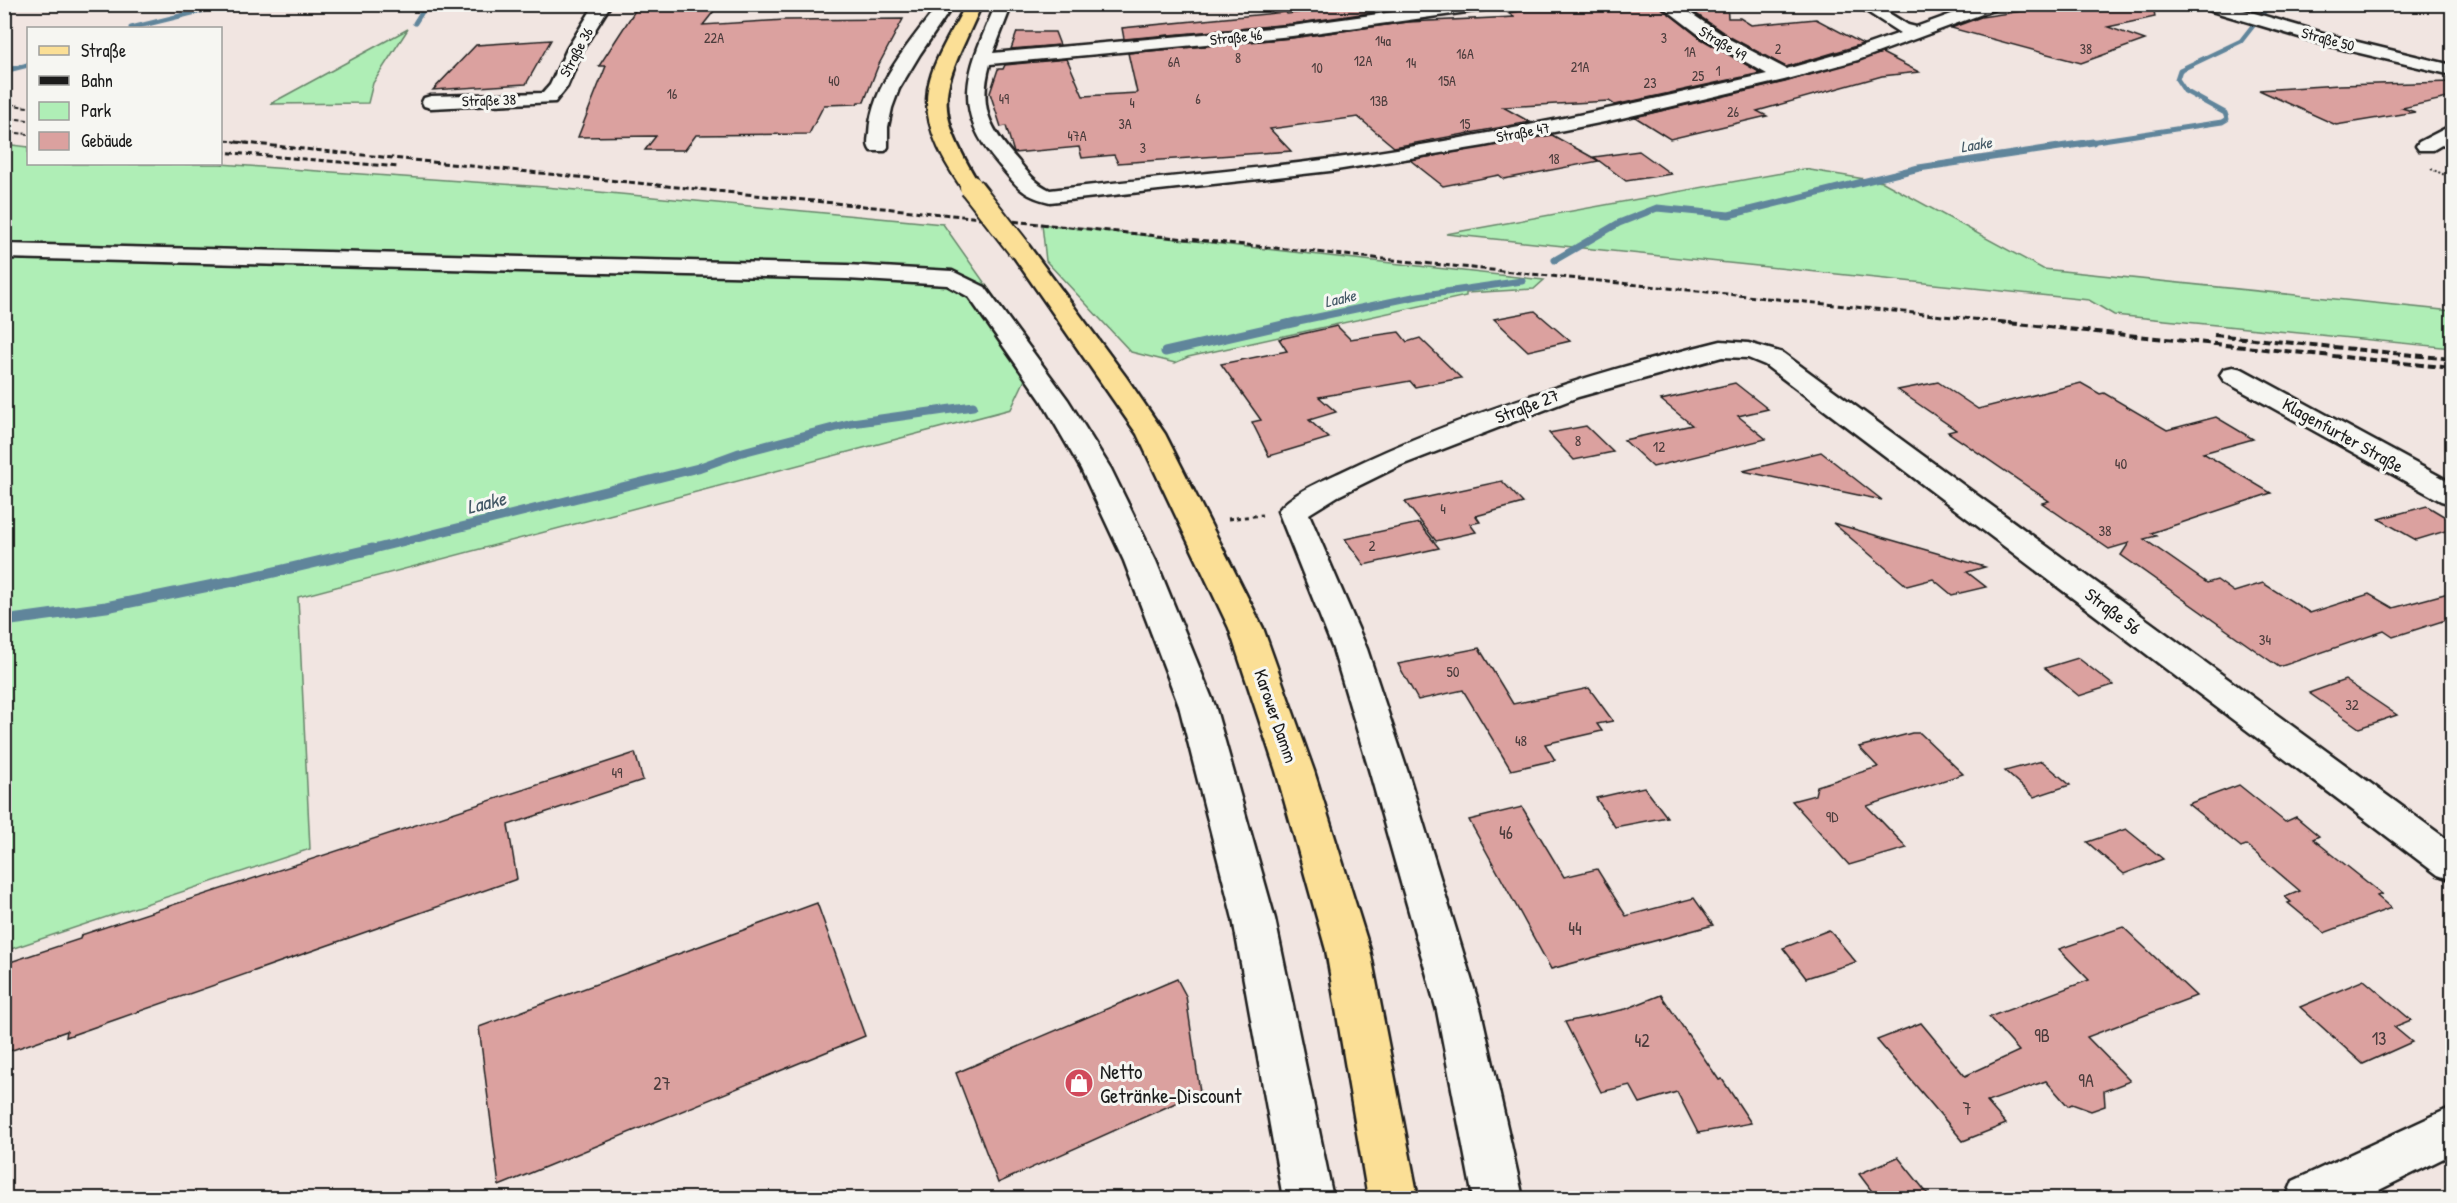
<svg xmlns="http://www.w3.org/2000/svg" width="2457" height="1203" viewBox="0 0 2457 1203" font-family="'Patrick Hand',sans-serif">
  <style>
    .green { fill: #afeeb6; stroke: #668569; stroke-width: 1.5 }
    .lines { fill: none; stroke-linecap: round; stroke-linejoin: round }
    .stream-far3 { stroke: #60859b; stroke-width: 5 }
    .stream-far2 { stroke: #60859b; stroke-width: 7 }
    .stream-far1 { stroke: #60859b; stroke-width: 9 }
    .stream { stroke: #60859b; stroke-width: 11 }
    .building { fill: #dba19f; stroke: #1c1c1c; stroke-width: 1.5 }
    .minor-casing { stroke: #1c1c1c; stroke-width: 5 }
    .major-casing { stroke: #1c1c1c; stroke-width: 5 }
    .path-far1 { stroke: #1c1c1c; stroke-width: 2; stroke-dasharray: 2 2; stroke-linecap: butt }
    .path { stroke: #1c1c1c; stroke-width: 3; stroke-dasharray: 4 4; stroke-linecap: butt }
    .minor { fill: #f6f6f2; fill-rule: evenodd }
    .major { fill: #fbdf96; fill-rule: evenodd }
    .rail-far2 { stroke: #1c1c1c; stroke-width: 2; stroke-dasharray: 4.5 2; stroke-linecap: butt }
    .rail-far1 { stroke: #1c1c1c; stroke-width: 3; stroke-dasharray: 6 3; stroke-linecap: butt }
    .rail { stroke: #1c1c1c; stroke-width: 4; stroke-dasharray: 8 4; stroke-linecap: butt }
    .major-bridge-casing { stroke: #1c1c1c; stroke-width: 26; stroke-linecap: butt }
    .major-bridge { stroke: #fbdf96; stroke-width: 22 }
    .labels { text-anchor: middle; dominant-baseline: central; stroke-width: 6; stroke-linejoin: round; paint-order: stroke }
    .far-number-label { font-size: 14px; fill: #4c3d3d }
    .far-street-label { font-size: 15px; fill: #1c1c1c; stroke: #f6f6f2 }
    .number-label { font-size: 15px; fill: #4c3d3d }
    .far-water-label { font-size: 16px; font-style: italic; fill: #445966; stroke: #f6f6f2 }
    .street-label { font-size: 18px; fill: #1c1c1c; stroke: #f6f6f2 }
    .near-number-label { font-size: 18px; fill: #4c3d3d }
    .water-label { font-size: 20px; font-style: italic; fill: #445966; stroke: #f6f6f2 }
    .near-poi-label { font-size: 21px; fill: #1c1c1c; stroke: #f6f6f2; text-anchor: start }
  </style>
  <rect width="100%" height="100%" fill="#f1e5e1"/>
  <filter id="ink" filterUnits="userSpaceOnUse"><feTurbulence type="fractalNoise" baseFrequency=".0167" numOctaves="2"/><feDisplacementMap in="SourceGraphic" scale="12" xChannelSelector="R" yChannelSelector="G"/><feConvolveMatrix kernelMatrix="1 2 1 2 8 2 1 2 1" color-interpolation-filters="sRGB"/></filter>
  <g filter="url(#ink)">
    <!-- green -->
    <g class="green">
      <polygon points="408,29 373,83 368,103 270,104"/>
      <polygon points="4,144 28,147 28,164 220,164 545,187 943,224 1036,356 1011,409 298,597 310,849 5,951"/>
      <polygon points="1804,169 1883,182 2043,269 2452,311 2452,348 2114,315 2089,300 1446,234"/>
      <polygon points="1042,224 1544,280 1534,289 1466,293 1466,296 1188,357 1175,363 1131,352 1046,261"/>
    </g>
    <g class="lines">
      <!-- stream-far3 -->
      <g class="stream-far3">
        <polyline points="415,23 427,4"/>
        <polyline points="131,28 229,4"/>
        <polyline points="4,71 28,65"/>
        <polyline points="2083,143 2222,122 2227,119 2225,113 2185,91 2177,79 2180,70 2241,41 2270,4"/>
      </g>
      <!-- stream-far2 -->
      <g class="stream-far2">
        <polyline points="1555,260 1619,223 1657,208 1729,215 1919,168 2093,142"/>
        <polyline points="1289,323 1418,296 1522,281"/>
      </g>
      <!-- stream-far1 -->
      <g class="stream-far1">
        <polyline points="1165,352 1296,322"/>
        <polyline points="365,551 698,468 739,453 852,423 973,406"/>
      </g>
      <!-- stream -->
      <polyline class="stream" points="4,621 106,607 253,577 372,549"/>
    </g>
    <!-- building -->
    <g class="building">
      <polygon points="1366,4 1382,4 1388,10 1292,24 1124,39 1122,28 1286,12 1287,14"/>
      <polygon points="1564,4 1657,4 1701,39 1761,73 1615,105 1609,101 1503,107 1530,122 1394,147 1358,117 1270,129 1291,151 1118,163 1114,155 1082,158 1079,147 1014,153 1006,126 1001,127 990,93 998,69 1003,69 1005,65 1067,59 1083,96 1137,93 1128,53 1292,38 1408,22 1514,17 1508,13"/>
      <polygon points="1682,4 1727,4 1728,18 1740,18 1751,25 1816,19 1863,44 1786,67 1730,37"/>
      <polygon points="2070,4 2153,4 2155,17 2108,27 2145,40 2081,63 1951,28 1981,17"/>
      <polygon points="718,6 703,25 785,20 903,19 878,66 864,102 858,102 857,104 824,105 809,134 696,135 685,150 645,150 656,136 578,137 606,66 599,66 636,9"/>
      <polygon points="1017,32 1055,32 1060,45 1011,49"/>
      <polygon points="551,40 526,84 433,90 476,45"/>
      <polygon points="1882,53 1919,72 1882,76 1757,111 1767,116 1670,139 1635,117 1785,82"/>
      <polygon points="2452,82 2452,97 2402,108 2415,112 2336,125 2259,90 2339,85"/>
      <polygon points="1552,135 1599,161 1504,179 1499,175 1443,186 1410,160"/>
      <polygon points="1639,151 1671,174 1626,181 1594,157"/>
      <polygon points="1535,311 1570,341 1528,351 1494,319"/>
      <polygon points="1337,326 1350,339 1399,332 1407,342 1420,338 1461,378 1415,387 1410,381 1319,397 1336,412 1309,420 1329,438 1269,456 1252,422 1261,420 1221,364 1287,351 1279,339"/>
      <polygon points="1938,382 1978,409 2081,383 2100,394 2104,393 2167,430 2216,417 2253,439 2203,453 2271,493 2151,533 2156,536 2144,539 2207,583 2217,580 2234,592 2263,583 2310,613 2369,594 2393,608 2452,592 2452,618 2393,637 2384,631 2279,667 2121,555 2129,543 2109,549 2042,503 2049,501 1948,432 1956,430 1898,390"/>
      <polygon points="1735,383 1768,409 1738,416 1766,439 1653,467 1624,440 1692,425 1661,400"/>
      <polygon points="1586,426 1613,452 1574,460 1549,433"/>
      <polygon points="1821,452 1882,500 1743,471"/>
      <polygon points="1502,481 1523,503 1476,516 1480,522 1470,524 1476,532 1436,541 1405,502"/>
      <polygon points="2427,506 2452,521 2452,529 2416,540 2379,519"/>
      <polygon points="1419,523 1439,548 1364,565 1345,539"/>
      <polygon points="1833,523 1985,567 1967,572 1986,587 1952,595 1933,579 1907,586"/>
      <polygon points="1479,648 1513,704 1589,688 1613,721 1597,724 1602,731 1545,744 1555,760 1511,770 1463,690 1418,700 1398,664"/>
      <polygon points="2078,658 2113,685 2079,696 2045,668"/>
      <polygon points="2345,680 2397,715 2359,728 2309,693"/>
      <polygon points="1912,733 1920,733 1963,774 1867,806 1907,848 1849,865 1792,801 1815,795 1817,786 1878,767 1859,747"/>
      <polygon points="635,753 643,780 508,825 517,879 66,1037 67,1031 4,1053 4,964 80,939 81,935"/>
      <polygon points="2042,761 2070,785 2034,797 2005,771"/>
      <polygon points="2239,785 2285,822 2296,817 2319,836 2313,839 2382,894 2377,896 2391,908 2324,933 2288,903 2291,902 2285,897 2300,891 2246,845 2241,847 2188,804"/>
      <polygon points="1644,787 1667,817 1615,827 1596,798"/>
      <polygon points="1522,807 1564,877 1597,869 1626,916 1694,898 1713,925 1551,969 1469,820"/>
      <polygon points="2126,829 2163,859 2124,874 2087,842"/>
      <polygon points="817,903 865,1036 499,1186 479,1027"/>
      <polygon points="2123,927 2196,996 2087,1037 2130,1081 2104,1091 2105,1106 2091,1111 2072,1104 2068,1106 2046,1081 1987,1102 2006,1124 1963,1141 1877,1040 1921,1023 1965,1076 2019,1051 1989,1017 2089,980 2059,949"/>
      <polygon points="1829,930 1856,962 1806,978 1783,948"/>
      <polygon points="1177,979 1186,996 1200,1092 998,1183 956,1073"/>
      <polygon points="2364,980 2411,1020 2394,1027 2412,1042 2363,1064 2300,1007"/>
      <polygon points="1661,995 1719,1080 1722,1079 1751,1123 1698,1133 1677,1092 1640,1103 1630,1085 1601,1092 1565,1022 1626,1009"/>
      <polygon points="1898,1157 1931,1198 1877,1198 1859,1174"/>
    </g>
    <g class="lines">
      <!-- minor casing -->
      <g class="minor-casing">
        <g id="minor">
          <polygon points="595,4 611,4 583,49 567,87 555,102 431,108 424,106 422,102 424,98 431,96 543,93 550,85 567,49"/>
          <path d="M939 4H954L920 54 899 89 892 108 888 127V147L885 151H871C867 146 868 140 869 134 871 84 911 42 939 4Z"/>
          <path d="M996 4H1012L993 53 1292 26 1451 4H1496L1489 9 1292 36 990 64C978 109 990 129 1019 162 1028 173 1036 184 1050 190 1143 179 1237 171 1330 159 1477 139 1622 106 1767 74L1702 37 1659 4H1677L1729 39 1786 69 1846 52 1900 33 1855 4H1874L1908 25 1916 27 1979 4H2002L2001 7 1858 60 1784 80 1609 121 1484 146 1330 171 1050 202C1022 196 1017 186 1000 166 948 107 969 68 996 4Z"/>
          <polygon points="2197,4 2223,4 2337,37 2452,65 2452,75 2326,45 2198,7"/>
          <polygon points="2452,125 2452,139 2433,150 2419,150 2416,146 2419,142"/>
          <polygon points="4,244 847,265 952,271 985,287 1068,400 1111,469 1156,561 1215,706 1275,919 1333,1198 1283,1198 1233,919 1179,706 1124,561 1081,469 1041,400 969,297 947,285 847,279 4,258"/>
          <path d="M1721 341 1748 343 1783 353 2452 843V880L2438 875 1765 365 1748 358 1722 357 1578 397 1399 466 1338 496 1309 514 1367 649 1408 773 1481 1011 1523 1198H1473L1437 1011 1370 773 1333 649 1278 511C1290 494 1324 480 1343 471 1463 413 1592 373 1721 341Z"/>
          <polygon points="2233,367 2242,369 2452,483 2452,504 2441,501 2224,381 2220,375 2224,369"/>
          <polygon points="2452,1107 2452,1154 2363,1198 2286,1198 2293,1181"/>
        </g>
      </g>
      <!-- major casing -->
      <g class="major-casing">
        <g id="major">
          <path d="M966 4H982C943 92 928 99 981 187L978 191 971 193 964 191C944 163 922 125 928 89 933 59 953 31 966 4Z"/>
          <polygon points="1018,240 1026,242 1126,377 1165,434 1263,628 1314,771 1370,950 1418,1198 1368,1198 1326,950 1276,771 1229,628 1137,434 1007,247 1010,242"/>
        </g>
      </g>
      <!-- path-far1 -->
      <polyline class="path-far1" points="2431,169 2452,178"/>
      <!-- path -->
      <polyline class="path" points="1228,519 1262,515"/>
      <!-- minor -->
      <use href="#minor" class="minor"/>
      <!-- major -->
      <use href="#major" class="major"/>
      <!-- rail-far2 -->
      <g class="rail-far2">
        <polyline points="4,104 28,107"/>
        <polyline points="4,118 28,120"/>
        <polyline points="4,132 28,134"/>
        <polyline points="220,140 250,143"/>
      </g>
      <!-- rail-far1 -->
      <g class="rail-far1">
        <polyline points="235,142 2012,323"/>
        <polyline points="220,152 398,167"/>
      </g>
      <!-- rail -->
      <g class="rail">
        <polyline points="1998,322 2452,368"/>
        <polyline points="2214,335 2452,359"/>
      </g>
      <!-- major-bridge casing -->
      <g class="major-bridge-casing">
        <polyline id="major-bridge" points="971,187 1018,247"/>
      </g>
      <!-- major-bridge -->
      <use href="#major-bridge" class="major-bridge"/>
    </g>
  </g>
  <!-- icons -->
  <defs>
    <g id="shop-disc" transform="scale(1.5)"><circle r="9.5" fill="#d1495b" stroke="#f6f6f2"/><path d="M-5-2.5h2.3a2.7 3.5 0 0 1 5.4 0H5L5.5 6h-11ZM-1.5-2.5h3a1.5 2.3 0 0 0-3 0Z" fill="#fff"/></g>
  </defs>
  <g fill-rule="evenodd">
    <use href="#shop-disc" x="1079" y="1083"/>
  </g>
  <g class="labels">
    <!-- far-number labels -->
    <g class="far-number-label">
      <text x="714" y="37">22A</text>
      <text x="1664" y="37">3</text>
      <text x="1383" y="40">14a</text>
      <text x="1778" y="48">2</text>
      <text x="2086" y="48">38</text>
      <text x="1690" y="51">1A</text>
      <text x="1465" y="53">16A</text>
      <text x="1238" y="57">8</text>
      <text x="1363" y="60">12A</text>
      <text x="1174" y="61">6A</text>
      <text x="1411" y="62">14</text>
      <text x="1580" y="66">21A</text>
      <text x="1317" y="67">10</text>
      <text x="1718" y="70">1</text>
      <text x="1698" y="75">25</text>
      <text x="834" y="80">40</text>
      <text x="1447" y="80">15A</text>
      <text x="1650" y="82">23</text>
      <text x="672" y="93">16</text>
      <text x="1004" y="98">49</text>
      <text x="1198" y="98">6</text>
      <text x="1379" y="100">13B</text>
      <text x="1132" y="102">4</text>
      <text x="1733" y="111">26</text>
      <text x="1125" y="123">3A</text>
      <text x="1465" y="123">15</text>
      <text x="1077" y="135">47A</text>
      <text x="1143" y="147">3</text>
      <text x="1554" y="158">18</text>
    </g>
    <!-- far-street labels -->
    <g class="far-street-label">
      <text transform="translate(1236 37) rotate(-6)">Straße 46</text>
      <text transform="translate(2328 39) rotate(15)">Straße 50</text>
      <text transform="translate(1723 43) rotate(31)">Straße 49</text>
      <text transform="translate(576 52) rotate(-62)">Straße 36</text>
      <text transform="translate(489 100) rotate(-2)">Straße 38</text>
      <text transform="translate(1523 132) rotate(-11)">Straße 47</text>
    </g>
    <!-- number labels -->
    <g class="number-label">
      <text x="1578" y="440">8</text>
      <text x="1659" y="446">12</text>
      <text x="2121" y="463">40</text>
      <text x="1443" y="508">4</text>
      <text x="2105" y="530">38</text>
      <text x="1372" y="545">2</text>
      <text x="2265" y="639">34</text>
      <text x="1453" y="671">50</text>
      <text x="2352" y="704">32</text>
      <text x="1521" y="740">48</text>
      <text x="617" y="772">49</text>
      <text x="1832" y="816">9D</text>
    </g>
    <!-- far-water labels -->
    <g class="far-water-label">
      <text transform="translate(1976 144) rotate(-9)">Laake</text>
      <text transform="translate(1340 298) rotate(-13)">Laake</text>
    </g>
    <!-- street labels -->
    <g class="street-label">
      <text transform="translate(1527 406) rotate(-21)">Straße 27</text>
      <text transform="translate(2343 435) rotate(29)">Klagenfurter Straße</text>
      <text transform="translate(2113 611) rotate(37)">Straße 56</text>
      <text transform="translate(1276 716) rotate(71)">Karower Damm</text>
    </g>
    <!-- near-number labels -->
    <g class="near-number-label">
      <text x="1506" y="832">46</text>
      <text x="1575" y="928">44</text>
      <text x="2042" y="1035">9B</text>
      <text x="2379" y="1038">13</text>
      <text x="1642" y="1040">42</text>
      <text x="2086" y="1080">9A</text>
      <text x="662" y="1083">27</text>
      <text x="1967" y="1108">7</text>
    </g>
    <!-- water labels -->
    <g class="water-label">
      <text transform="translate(486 502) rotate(-14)">Laake</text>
    </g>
    <!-- near-poi labels -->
    <g class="near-poi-label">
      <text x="1100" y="1071">Netto<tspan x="1100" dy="24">Getränke-Discount</tspan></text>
    </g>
  </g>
  <!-- margin -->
  <rect width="2457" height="1203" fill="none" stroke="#f6f6f2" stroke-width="24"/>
  <rect x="12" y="12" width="2433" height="1179" fill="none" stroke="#1c1c1c" stroke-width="2" filter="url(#ink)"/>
  <!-- legend -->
  <rect x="27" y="27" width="195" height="138" fill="#f6f6f2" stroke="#9f9f9c" stroke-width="1.5"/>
  <rect x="39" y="46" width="30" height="9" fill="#fbdf96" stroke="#9f9f9c" stroke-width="1.5"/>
  <text x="81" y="57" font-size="18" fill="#1c1c1c">Straße</text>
  <rect x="39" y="76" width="30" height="9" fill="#1c1c1c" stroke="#9f9f9c" stroke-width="1.5"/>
  <text x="81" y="87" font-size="18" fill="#1c1c1c">Bahn</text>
  <rect x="39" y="102" width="30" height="18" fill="#afeeb6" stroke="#9f9f9c" stroke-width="1.5"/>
  <text x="81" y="117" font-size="18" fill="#1c1c1c">Park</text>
  <rect x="39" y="132" width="30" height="18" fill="#dba19f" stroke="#9f9f9c" stroke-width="1.5"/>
  <text x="81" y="147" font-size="18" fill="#1c1c1c">Gebäude</text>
</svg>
